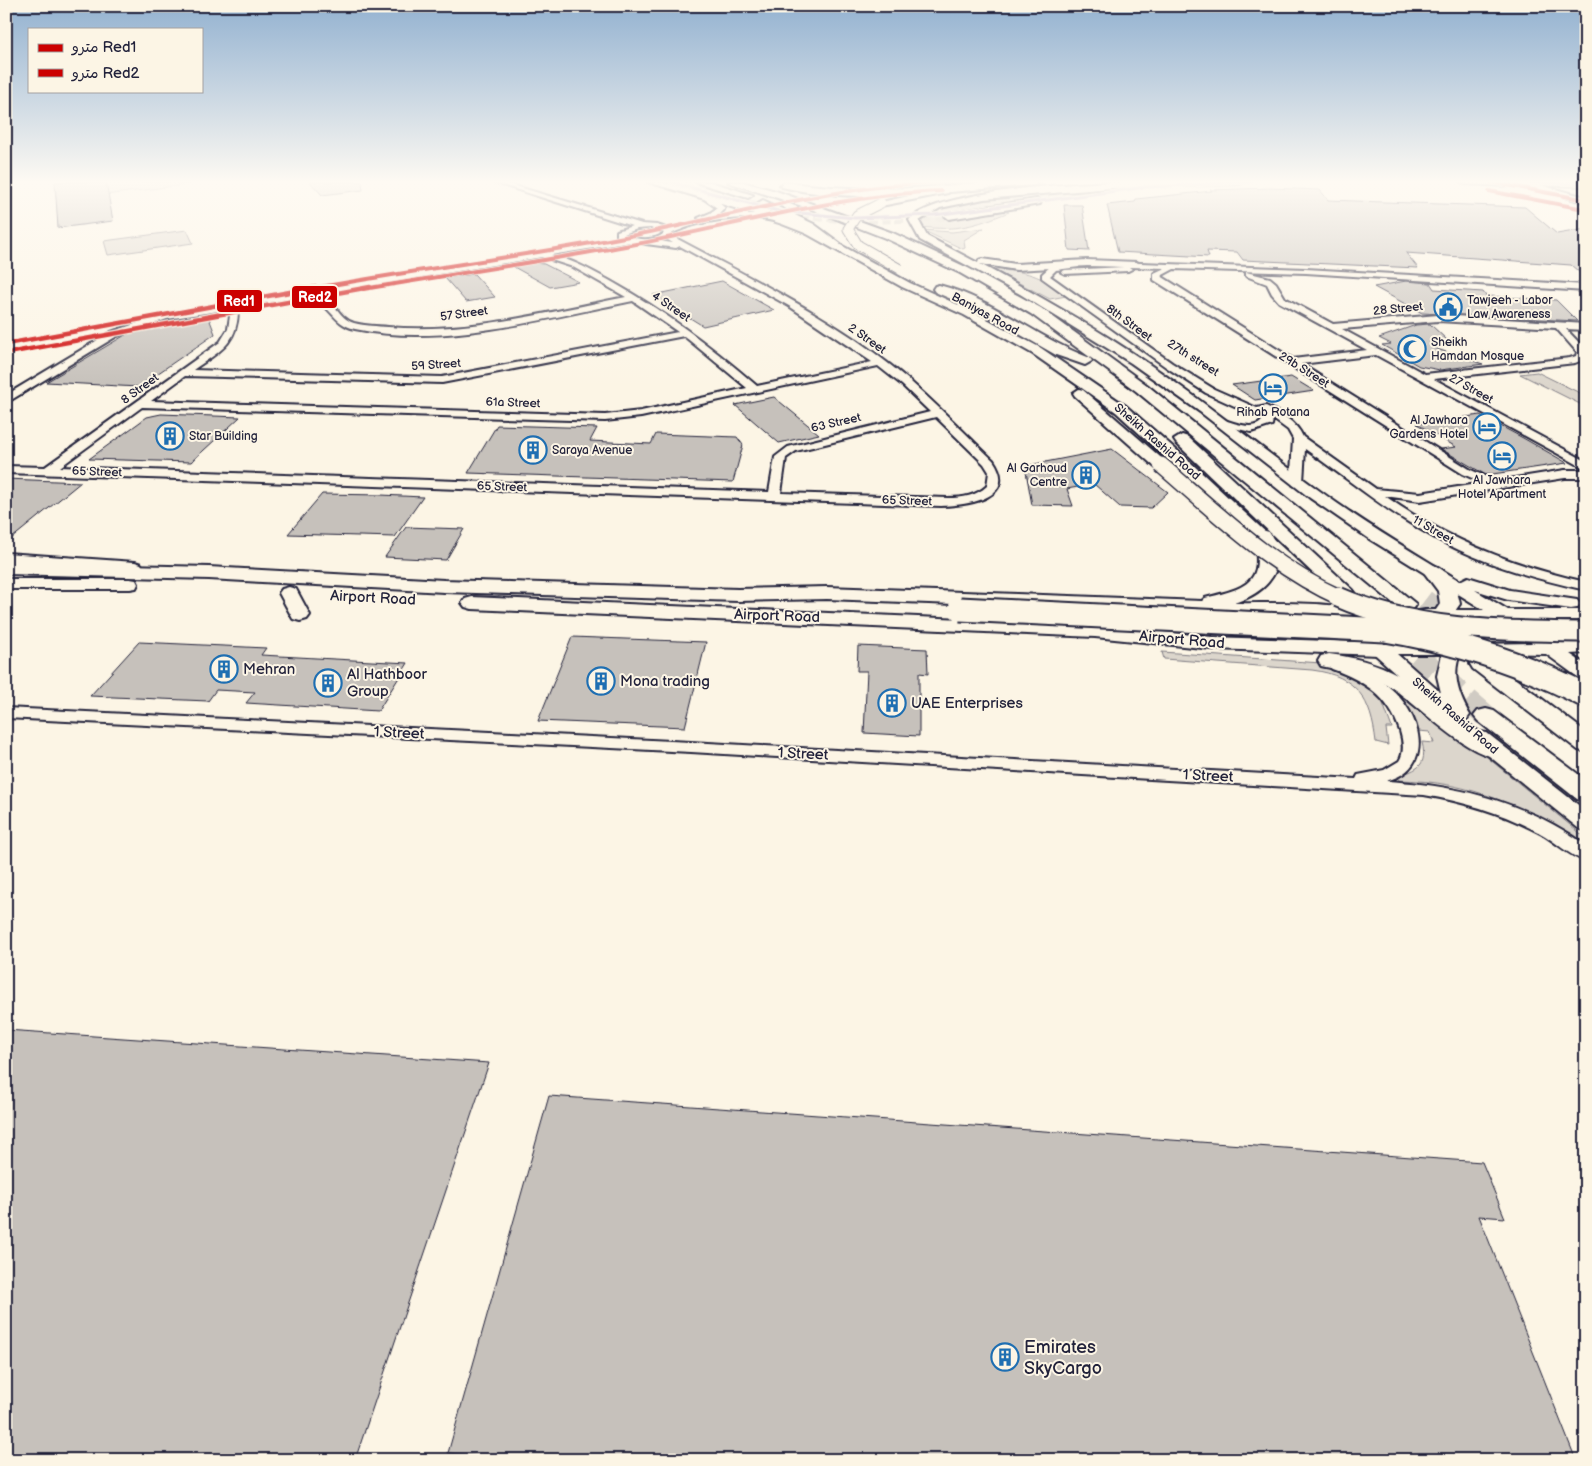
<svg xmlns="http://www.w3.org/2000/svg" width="1592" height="1466" viewBox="0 0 1592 1466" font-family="'Balsamiq Sans','Playpen Sans Arabic',sans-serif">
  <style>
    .green { fill: #dcd6cc; stroke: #7f7c84 }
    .building { fill: #c6c1bb; stroke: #22223b }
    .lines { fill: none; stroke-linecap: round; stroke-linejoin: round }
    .major-tunnel { stroke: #d0cbc3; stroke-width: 9; stroke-dasharray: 9 4.5; stroke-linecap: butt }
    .highway-tunnel { stroke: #d0cbc3; stroke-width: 23; stroke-dasharray: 23 11; stroke-linecap: butt }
    .minor-casing { stroke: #22223b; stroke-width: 4 }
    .major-casing { stroke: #22223b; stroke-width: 4 }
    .highway-casing { stroke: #22223b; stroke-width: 4 }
    .minor { fill: #fcf5e5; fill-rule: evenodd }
    .major { fill: #fcf5e5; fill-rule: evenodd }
    .highway { fill: #fcf5e5; fill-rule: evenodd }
    .major-bridge-far2-casing { stroke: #22223b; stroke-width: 11; stroke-linecap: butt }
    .major-bridge-far1-casing { stroke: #22223b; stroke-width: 18; stroke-linecap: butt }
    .major-bridge-casing { stroke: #22223b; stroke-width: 23; stroke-linecap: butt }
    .highway-bridge-casing { stroke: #22223b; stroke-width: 27; stroke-linecap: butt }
    .major-bridge-far2 { stroke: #fcf5e5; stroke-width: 9 }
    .major-bridge-far1 { stroke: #fcf5e5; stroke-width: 15 }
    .major-bridge { stroke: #fcf5e5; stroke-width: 19 }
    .highway-bridge { stroke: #fcf5e5; stroke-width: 23 }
    .bus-1-casing { stroke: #fcf5e5; stroke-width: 5 }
    .bus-1 { stroke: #ac9bbb; stroke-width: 3 }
    .metro-1-far1-casing { stroke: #fcf5e5; stroke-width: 5.5 }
    .metro-1-casing { stroke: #fcf5e5; stroke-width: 7 }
    .metro-2-far1-casing { stroke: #fcf5e5; stroke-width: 5.5 }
    .metro-2-casing { stroke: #fcf5e5; stroke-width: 7 }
    .metro-1-far1 { stroke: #c00; stroke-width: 4 }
    .metro-1 { stroke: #c00; stroke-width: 4.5 }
    .metro-2-far1 { stroke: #c00; stroke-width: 4 }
    .metro-2 { stroke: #c00; stroke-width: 4.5 }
    .labels { text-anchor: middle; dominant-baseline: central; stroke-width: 4; stroke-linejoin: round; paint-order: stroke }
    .far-poi-label { font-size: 12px; fill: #22223b; stroke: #fcf5e5; text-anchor: start }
    .far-street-label { font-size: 12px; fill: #22223b; stroke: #fcf5e5 }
    .street-label { font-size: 15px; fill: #22223b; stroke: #fcf5e5 }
    .poi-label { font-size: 15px; fill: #22223b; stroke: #fcf5e5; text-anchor: start }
    .near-poi-label { font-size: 18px; fill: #22223b; stroke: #fcf5e5; text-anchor: start }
    .line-badge { stroke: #fcf5e5; stroke-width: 2 }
    .badge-label { font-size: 14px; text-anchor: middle; font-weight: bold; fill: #fff }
  </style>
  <rect width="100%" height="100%" fill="#fcf5e5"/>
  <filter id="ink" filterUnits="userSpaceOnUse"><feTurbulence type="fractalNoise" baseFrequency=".02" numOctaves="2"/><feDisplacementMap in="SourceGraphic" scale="10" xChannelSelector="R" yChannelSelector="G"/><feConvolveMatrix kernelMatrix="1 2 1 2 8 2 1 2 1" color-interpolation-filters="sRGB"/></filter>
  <g filter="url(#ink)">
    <!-- green -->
    <g class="green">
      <polygon points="108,182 188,182 190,184 67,200 56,199 55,189"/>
      <path d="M1100 188 1105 190 944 213 950 217 1004 210 1009 212C974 226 958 231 920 227 920 221 924 214 930 211 959 193 1062 192 1100 188Z"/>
      <polygon points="984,228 964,240 965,248 963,249 922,230 952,232"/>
      <polygon points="187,230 193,243 108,255 104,241"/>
      <path d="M994 270C1027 271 1040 274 1066 296L1050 299Z"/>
      <polygon points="1537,372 1586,396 1586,407 1520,374"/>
      <path d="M1162 652 1321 663 1366 683 1381 698 1392 728H1386L1388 745 1376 742C1371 700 1358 676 1312 670L1164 659Z"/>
      <path d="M1379 679 1417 700 1586 838V849C1526 807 1472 781 1398 780 1406 767 1430 775 1422 742L1434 743 1430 732 1418 731Z"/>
    </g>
    <!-- building -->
    <g class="building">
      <polygon points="55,182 106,182 113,221 58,228"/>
      <polygon points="310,182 362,182 363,190 322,195"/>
      <polygon points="1270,188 1320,190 1328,200 1525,207 1557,234 1586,229 1586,278 1571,265 1406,253 1418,268 1243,260 1237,252 1207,251 1209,257 1118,252 1107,205 1135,202 1136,199 1212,191 1210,190"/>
      <polygon points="1064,205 1082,205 1089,251 1069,250"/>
      <polygon points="532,263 544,264 579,282 550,287 512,266"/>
      <polygon points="474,274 495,297 466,302 445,278"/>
      <polygon points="722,281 774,310 703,326 653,295"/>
      <polygon points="1406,281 1430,283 1434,289 1483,292 1486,296 1556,300 1577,321 1422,313 1374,287"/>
      <polygon points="199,317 209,318 215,334 138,387 46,382 127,334 161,323"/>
      <polygon points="1430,324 1447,340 1431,347 1483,364 1440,370 1419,366 1382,345 1391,344 1379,338 1416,325"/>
      <polygon points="1291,377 1314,391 1255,400 1232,385"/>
      <polygon points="774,397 819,434 779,443 735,405"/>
      <polygon points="161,414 240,417 191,462 89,459 147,417"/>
      <polygon points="1480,415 1523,438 1567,463 1486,475 1441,449 1456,447 1417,424"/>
      <polygon points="497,425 597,428 590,441 651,444 656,434 737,437 743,445 733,482 468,473"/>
      <polygon points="1112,449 1168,492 1151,508 1120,507 1094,484 1067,489 1073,506 1032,505 1025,466"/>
      <polygon points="6,479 81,482 6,543"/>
      <polygon points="322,494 381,495 423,497 395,537 288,534"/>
      <polygon points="406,527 464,529 446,560 385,557"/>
      <polygon points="572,637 706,642 685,727 538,721"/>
      <polygon points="139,642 266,648 261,655 408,663 378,711 246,703 255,692 216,690 208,701 90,696"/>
      <polygon points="858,646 927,649 928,674 919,673 919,736 864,733 867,671 857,671"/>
      <polygon points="6,1030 489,1063 355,1460 6,1460"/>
      <polygon points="549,1096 1482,1162 1505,1218 1479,1216 1576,1460 522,1460 448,1453"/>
    </g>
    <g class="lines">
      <!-- major-tunnel -->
      <path class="major-tunnel" d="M683 185C721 195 758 208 797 214 847 222 898 219 949 216"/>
      <!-- highway-tunnel -->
      <g class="highway-tunnel">
        <polyline points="1424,601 1462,630"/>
        <polyline points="1391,633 1486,716"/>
      </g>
      <!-- minor casing -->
      <g class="minor-casing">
        <g id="minor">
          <path d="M493 182H502L642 224 657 225 669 229 704 220 698 218 710 213 717 208 700 196 702 193 717 201 725 208 716 217 705 220C728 214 752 211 776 217 790 221 803 228 817 232L818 234 814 236C800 232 787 225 773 221 746 214 693 221 670 235 752 279 839 320 910 381 939 407 965 433 993 460 1019 498 969 505 941 506L6 473V466L45 467 220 342 228 329 231 309 167 319 117 336 6 403V395L111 332 162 315 245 299 622 239 617 236V231L632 226ZM651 228 664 233C656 242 633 240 624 234L637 229ZM666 239 673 243 659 241ZM631 242 676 248 680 246 789 306 872 362 757 386C712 347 666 312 614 283 594 272 574 260 551 255ZM542 257 573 267 626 297C548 312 468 334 388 327 377 326 365 326 354 323 338 318 335 300 320 294ZM307 296C329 301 332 324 355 329 443 348 546 318 633 301L678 332 442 377 193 370C218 352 237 345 238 312L245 306ZM684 336 747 388 641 411 605 415 151 401 185 376 442 383ZM878 366 902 385 930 412 788 447 775 457 769 492 60 467 142 407 605 421 641 417ZM936 417 984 464 989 472 987 486C976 496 963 498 948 498L781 493 786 458 796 451Z"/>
          <path d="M1113 262 1306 269 1586 285V291L1306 273 1174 269 1161 276 1293 359 1367 350 1279 302 1272 294 1267 284 1246 276V272L1270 278 1276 283 1285 298 1333 324 1438 315 1586 324V330L1566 329 1586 350 1583 360 1575 363 1434 379 1586 461V469L1376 355 1301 364 1471 470 1496 481 1565 470H1586V478H1565L1420 501 1385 496C1446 539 1513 566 1586 582V590C1527 577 1469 560 1418 528 1378 505 1343 475 1305 449L1303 482 1297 486 1293 485 1291 473 1293 439 1288 430 1273 419 1272 425 1251 432 1217 424 1216 422 1221 419C1232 422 1256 433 1263 419L1206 393 1166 367 1042 278V274L1051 266 1079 263V267L1056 270 1050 276 1172 363 1214 389 1257 408 1266 406C1280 413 1296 421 1303 437L1376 489 1420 493 1483 483 1463 474 1154 280V273L1165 268 1129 267 1132 269 1128 271 1065 274 1061 272 1065 270 1124 267 1113 266ZM1438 321 1556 328 1577 352 1576 356 1570 358 1425 374 1342 329Z"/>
          <path d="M1337 661C1355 666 1375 674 1389 687 1421 713 1437 768 1386 781 1458 785 1526 802 1586 845V861C1569 856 1555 841 1540 833 1503 813 1465 802 1424 795L691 752 6 718V708L691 742 1356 779 1358 775 1384 770 1399 761C1405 752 1403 741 1400 731 1389 697 1365 681 1332 669L1329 666 1332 663Z"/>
        </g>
      </g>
      <!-- major casing -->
      <g class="major-casing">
        <g id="major">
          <polygon points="648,182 661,182 759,208 797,221 910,283 972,311 1041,348 1126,406 1189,461 1313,576 1311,580 1299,580 1116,412 1033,354 964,315 902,287 791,225"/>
          <path d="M1244 182 1240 184 1111 188 984 199 940 208 919 221 927 236 978 263 979 260 982 259 1016 264 1087 260 1137 262 1138 264 1133 267 1087 266 1016 270 980 264C1034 293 1089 324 1140 358 1203 400 1259 447 1320 491 1365 524 1413 552 1460 581L1468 577 1510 590 1577 600 1580 604 1577 608 1571 609 1508 600 1475 590 1508 610H1586V620H1523L1555 643H1586V653L1570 654 1586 665V680L1579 678 1546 654 1472 653 1469 649 1472 645 1478 644 1532 643 1501 620 1419 619 1416 615 1419 611 1425 610H1484L1371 540 1310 498 1200 412 1131 363 1020 294 920 240 909 220C948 180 1184 178 1244 182Z"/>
          <polygon points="1461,182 1532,183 1586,197 1586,203 1532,187 1465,184"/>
          <polygon points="1551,182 1586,182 1586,186 1554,185"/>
          <polygon points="945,188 949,191 948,193 881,206 877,203"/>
          <polygon points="1037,199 1041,202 1040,204 949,219 945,216 949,213"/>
          <polygon points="1079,389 1083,390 1166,462 1168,465 1166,468 1156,468 1075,396 1073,393"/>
          <polygon points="6,553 135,562 141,564 143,567 141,570 135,572 6,563"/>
          <polygon points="6,579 130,579 136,580 138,584 136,588 130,589 6,589"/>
          <path d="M1364 630 1370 631 1384 644H1449L1457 636H1469L1472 640C1468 645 1462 649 1460 655 1451 675 1460 698 1470 715 1465 723 1458 724 1449 721L1358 639 1355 635 1358 631ZM1397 654H1442L1437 676 1441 693Z"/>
          <polygon points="1480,732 1487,733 1586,811 1586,831 1578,828 1473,743 1470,738 1473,733"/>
        </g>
      </g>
      <!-- highway casing -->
      <g class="highway-casing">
        <g id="highway">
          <polygon points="696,182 711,182 753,195 748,198"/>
          <polygon points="728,182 743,182 776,191 893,233 968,268 1041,308 1147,385 1416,604 1413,608 1406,610 1399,608 1136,391 1031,314 960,273 885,238 808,208"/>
          <path d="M785 182C827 188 868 190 910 188 954 186 997 179 1040 182L1035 185C954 190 861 206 782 187L780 185Z"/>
          <polygon points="763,200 814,224 841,244 835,247 831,246 806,228 759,205 758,203"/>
          <path d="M939 285C993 299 1038 339 1090 358L1092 361 1085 365 1056 355 979 311 935 292 933 289 935 286Z"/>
          <polygon points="1182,435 1188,437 1353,590 1356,594 1353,598 1346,600 1339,598 1176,443 1174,440"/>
          <path d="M1262 530 1269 532C1292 566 1267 593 1234 603 1270 604 1349 599 1378 618 1384 622 1387 627 1391 633L1388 641 1383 643 1390 649 1387 654 1379 655 1212 649 1095 637 472 609 465 607 462 603 465 599 472 597 1095 625 1212 637 1359 642 1369 633 1362 626 1342 619 827 599 738 601 444 592 209 579 6 574V562L209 567 444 580 738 589 827 587 1202 601 1205 598C1246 588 1266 583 1253 536L1255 532Z"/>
          <path d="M1433 565C1448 569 1458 590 1460 604 1448 621 1435 643 1411 637L1407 633 1411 629 1429 620 1440 604 1438 591 1423 571 1426 567Z"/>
          <polygon points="289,587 296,589 310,615 307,619 300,621 293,619 279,593 282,589"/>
          <path d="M1329 654C1397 662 1422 690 1475 729 1484 736 1500 740 1506 750L1503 756C1472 764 1414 699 1384 683 1363 672 1343 671 1321 666L1318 661 1321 656Z"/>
          <polygon points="1481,657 1489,659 1586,732 1586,752 1578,750 1473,669 1470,664 1473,659"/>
          <polygon points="1486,709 1494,711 1586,780 1586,802 1577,799 1478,721 1474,716 1478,711"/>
        </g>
      </g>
      <!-- minor -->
      <use href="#minor" class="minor"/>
      <!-- major -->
      <use href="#major" class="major"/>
      <!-- highway -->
      <use href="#highway" class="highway"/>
      <!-- major-bridge-far2 casing -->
      <g class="major-bridge-far2-casing">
        <polyline id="major-bridge-far2" points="881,203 857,215 848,229 858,245 900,269"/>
      </g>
      <!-- major-bridge-far1 casing -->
      <g class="major-bridge-far1-casing">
        <path id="major-bridge-far1" d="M1161 465C1218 514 1271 567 1341 598"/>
      </g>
      <!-- major-bridge casing -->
      <g class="major-bridge-casing">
        <path id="major-bridge" d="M1338 597C1415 631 1503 631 1586 632"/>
      </g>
      <!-- highway-bridge casing -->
      <g class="highway-bridge-casing">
        <path id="highway-bridge" d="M960 609 1385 630C1456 642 1522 662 1586 696"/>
      </g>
      <!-- major-bridge-far2 -->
      <use href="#major-bridge-far2" class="major-bridge-far2"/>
      <!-- major-bridge-far1 -->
      <use href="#major-bridge-far1" class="major-bridge-far1"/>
      <!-- major-bridge -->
      <use href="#major-bridge" class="major-bridge"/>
      <!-- highway-bridge -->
      <use href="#highway-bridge" class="highway-bridge"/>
      <!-- bus-1 casing -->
      <g class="bus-1-casing">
        <g id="bus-1">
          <polyline points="671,182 778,211 855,218 934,215 1146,187 1252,182"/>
          <polyline points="1512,182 1586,184"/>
        </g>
      </g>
      <!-- bus-1 -->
      <use href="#bus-1" class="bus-1"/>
      <!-- metro-1-far1 casing -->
      <g class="metro-1-far1-casing">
        <g id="metro-1-far1">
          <polyline points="1491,182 1586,200"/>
          <path d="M310 289C418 269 527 256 635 235 736 215 838 185 941 182"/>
        </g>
      </g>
      <!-- metro-1 casing -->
      <g class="metro-1-casing">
        <polyline id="metro-1" points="6,344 317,287"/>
      </g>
      <!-- metro-2-far1 casing -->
      <g class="metro-2-far1-casing">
        <g id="metro-2-far1">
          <polyline points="1489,191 1584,209"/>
          <path d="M363 289C454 274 545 261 636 244 737 225 838 195 941 191"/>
        </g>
      </g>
      <!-- metro-2 casing -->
      <g class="metro-2-casing">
        <polyline id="metro-2" points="8,353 370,287"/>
      </g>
      <!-- metro-1-far1 -->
      <use href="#metro-1-far1" class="metro-1-far1"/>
      <!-- metro-1 -->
      <use href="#metro-1" class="metro-1"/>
      <!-- metro-2-far1 -->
      <use href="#metro-2-far1" class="metro-2-far1"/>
      <!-- metro-2 -->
      <use href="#metro-2" class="metro-2"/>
    </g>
  </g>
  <!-- sky -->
  <linearGradient id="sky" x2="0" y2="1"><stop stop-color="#92b1d0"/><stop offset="0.47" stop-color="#fefaf3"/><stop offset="1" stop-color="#fefaf3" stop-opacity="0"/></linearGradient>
  <rect width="1592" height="387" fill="url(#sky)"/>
  <!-- icons -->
  <defs>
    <g id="civic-ring" transform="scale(1.4375)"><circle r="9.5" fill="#fcf5e5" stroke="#1f6fb2" stroke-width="1.5"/><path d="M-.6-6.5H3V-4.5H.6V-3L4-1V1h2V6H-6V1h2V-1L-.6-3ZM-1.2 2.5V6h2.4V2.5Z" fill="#1f6fb2"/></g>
    <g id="mosque-ring" transform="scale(1.4375)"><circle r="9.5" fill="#fcf5e5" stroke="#1f6fb2" stroke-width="1.5"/><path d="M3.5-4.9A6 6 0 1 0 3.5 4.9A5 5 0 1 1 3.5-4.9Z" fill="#1f6fb2"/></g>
    <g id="hotel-ring" transform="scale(1.4375)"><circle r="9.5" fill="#fcf5e5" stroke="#1f6fb2" stroke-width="1.5"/><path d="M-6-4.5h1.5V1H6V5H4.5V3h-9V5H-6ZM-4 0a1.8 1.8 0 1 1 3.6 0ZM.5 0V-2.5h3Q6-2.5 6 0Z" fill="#1f6fb2"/></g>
    <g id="building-ring" transform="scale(1.4375)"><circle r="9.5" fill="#fcf5e5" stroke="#1f6fb2" stroke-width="1.5"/><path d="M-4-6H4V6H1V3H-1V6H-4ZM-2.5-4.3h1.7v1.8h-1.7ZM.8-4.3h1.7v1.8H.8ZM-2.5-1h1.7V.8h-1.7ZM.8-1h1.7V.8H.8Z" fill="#1f6fb2"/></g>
  </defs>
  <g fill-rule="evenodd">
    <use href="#civic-ring" x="1448" y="307"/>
    <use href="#mosque-ring" x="1412" y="349"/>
    <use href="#hotel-ring" x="1273" y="388"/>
    <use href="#hotel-ring" x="1487" y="427"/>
    <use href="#building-ring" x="170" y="436"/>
    <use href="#building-ring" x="533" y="450"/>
    <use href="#hotel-ring" x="1502" y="456"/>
    <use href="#building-ring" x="1086" y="475"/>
    <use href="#building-ring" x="224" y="669"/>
    <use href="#building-ring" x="601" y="681"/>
    <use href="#building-ring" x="328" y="683"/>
    <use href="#building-ring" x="892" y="703"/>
    <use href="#building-ring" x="1005" y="1357"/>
  </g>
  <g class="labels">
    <!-- far-poi labels -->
    <g class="far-poi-label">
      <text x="1467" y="300">Tawjeeh - Labor<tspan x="1467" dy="14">Law Awareness</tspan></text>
      <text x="1431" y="342">Sheikh<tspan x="1431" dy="14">Hamdan Mosque</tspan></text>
      <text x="1273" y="412" text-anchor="middle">Rihab Rotana</text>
      <text x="1468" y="420" text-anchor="end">Al Jawhara<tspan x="1468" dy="14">Gardens Hotel</tspan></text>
      <text x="189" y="436">Star Building</text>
      <text x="552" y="450">Saraya Avenue</text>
      <text x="1067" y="468" text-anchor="end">Al Garhoud<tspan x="1067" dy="14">Centre</tspan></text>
      <text x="1502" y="480" text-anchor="middle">Al Jawhara<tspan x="1502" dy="14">Hotel Apartment</tspan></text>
    </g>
    <!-- far-street labels -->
    <g class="far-street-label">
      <text transform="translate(671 307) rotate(34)">4 Street</text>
      <text transform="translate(1398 309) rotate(-6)">28 Street</text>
      <text transform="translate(464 314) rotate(-8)">57 Street</text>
      <text transform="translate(985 314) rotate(29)">Baniyas Road</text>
      <text transform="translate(1129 323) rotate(36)">8th Street</text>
      <text transform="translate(867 339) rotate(35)">2 Street</text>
      <text transform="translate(1193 358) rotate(32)">27th street</text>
      <text transform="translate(436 365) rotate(-4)">59 Street</text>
      <text transform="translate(1304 370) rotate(32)">29b Street</text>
      <text transform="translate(140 389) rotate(-36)">8 Street</text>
      <text transform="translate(1471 389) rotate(29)">27 Street</text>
      <text transform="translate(513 403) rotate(2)">61a Street</text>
      <text transform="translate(836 423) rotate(-13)">63 Street</text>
      <text transform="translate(1157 442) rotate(41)">Sheikh Rashid Road</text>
      <text transform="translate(97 472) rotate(2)">65 Street</text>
      <text transform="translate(502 487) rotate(2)">65 Street</text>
      <text transform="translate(907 501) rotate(2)">65 Street</text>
      <text transform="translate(1433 530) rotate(30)">11 Street</text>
      <text transform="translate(1455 716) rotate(41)">Sheikh Rashid Road</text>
    </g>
    <!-- street labels -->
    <g class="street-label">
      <text transform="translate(373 598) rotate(3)">Airport Road</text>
      <text transform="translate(777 616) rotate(2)">Airport Road</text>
      <text transform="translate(1182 640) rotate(5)">Airport Road</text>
      <text transform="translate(399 733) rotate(3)">1 Street</text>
      <text transform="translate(803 754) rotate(3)">1 Street</text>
      <text transform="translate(1208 776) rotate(3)">1 Street</text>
    </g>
    <!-- poi labels -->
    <g class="poi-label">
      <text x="243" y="669">Mehran</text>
      <text x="347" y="674">Al Hathboor<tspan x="347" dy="17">Group</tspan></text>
      <text x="620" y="681">Mona trading</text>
      <text x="911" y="703">UAE Enterprises</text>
    </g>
    <!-- near-poi labels -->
    <g class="near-poi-label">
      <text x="1024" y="1347">Emirates<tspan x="1024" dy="21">SkyCargo</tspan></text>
    </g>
  </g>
  <g class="line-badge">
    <rect x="291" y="285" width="47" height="24" rx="5" fill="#c00"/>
    <rect x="216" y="289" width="47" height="24" rx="5" fill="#c00"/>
  </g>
  <g class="badge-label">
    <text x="315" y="302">Red2</text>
    <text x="239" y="306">Red1</text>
  </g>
  <!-- margin -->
  <rect width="1592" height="1466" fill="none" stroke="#fcf5e5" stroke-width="25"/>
  <rect x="12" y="12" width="1567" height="1441" fill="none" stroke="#22223b" stroke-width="2" filter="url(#ink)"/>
  <!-- legend -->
  <rect x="28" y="28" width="175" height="65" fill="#fcf5e5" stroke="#a5a1a1"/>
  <rect x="38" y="44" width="25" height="8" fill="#cc0000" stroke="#a5a1a1"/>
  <text x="72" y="52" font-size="15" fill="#22223b">مترو Red1</text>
  <rect x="38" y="69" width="25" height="8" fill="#cc0000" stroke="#a5a1a1"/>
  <text x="72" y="78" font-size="15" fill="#22223b">مترو Red2</text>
</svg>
